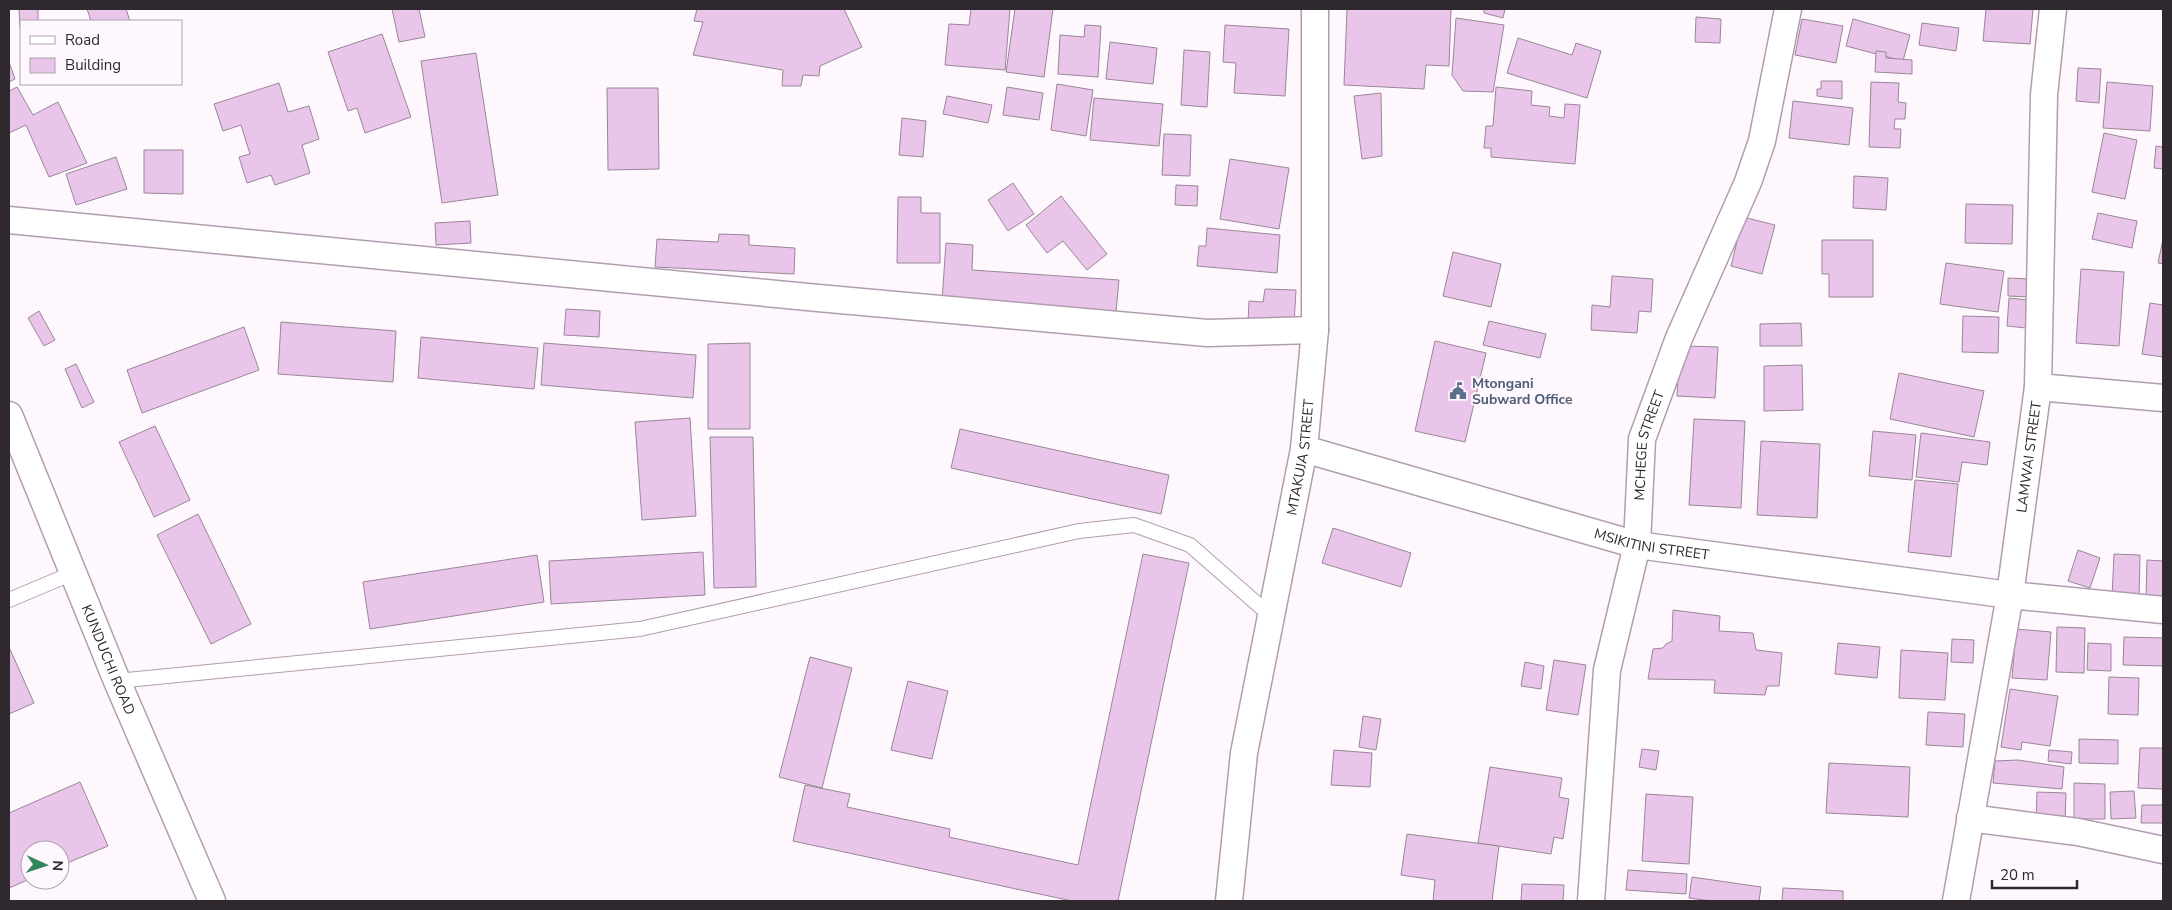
<svg xmlns="http://www.w3.org/2000/svg" width="2172" height="910" viewBox="0 0 2172 910" font-family="'Nunito Sans',sans-serif">
  <style>
    .building { fill: #e9c5e9; stroke: #998798 }
    .lines { fill: none; stroke-linecap: round; stroke-linejoin: round }
    .service-casing { stroke: #b09eaf; stroke-width: 16 }
    .minor-casing { stroke: #b09eaf; stroke-width: 29 }
    .service { stroke: #fff; stroke-width: 14 }
    .minor { stroke: #fff; stroke-width: 26 }
    .labels { text-anchor: middle; dominant-baseline: central; stroke-width: 4; stroke-linejoin: round; paint-order: stroke }
    .service-label { font-size: 14px; font-weight: bold; fill: #4e5e75; stroke: #fff7fe; text-anchor: start }
    .street-label { font-size: 14px; fill: #2f282e; stroke: #fff7fe }
  </style>
  <rect width="100%" height="100%" fill="#fff7fe"/>
  <!-- building -->
  <g class="building">
    <polygon points="19,9 38,9 38,21 21,21 20,28"/>
    <polygon points="87,9 126,9 130,21 91,21"/>
    <polygon points="392,9 419,9 425,37 399,42"/>
    <polygon points="697,9 844,9 862,47 820,66 819,76 803,75 801,86 782,86 783,70 693,55 703,22 694,21"/>
    <polygon points="971,9 1010,9 1005,70 945,65 949,24 969,25"/>
    <polygon points="1015,9 1053,9 1044,77 1006,72"/>
    <polygon points="1347,9 1451,9 1449,66 1426,65 1424,89 1344,85"/>
    <polygon points="1484,9 1505,9 1503,18 1484,13"/>
    <polygon points="1986,9 2033,9 2030,44 1983,41"/>
    <polygon points="1696,17 1721,19 1720,43 1695,42"/>
    <polygon points="1456,18 1504,25 1493,92 1463,91 1452,75"/>
    <polygon points="1802,19 1843,26 1836,63 1795,55"/>
    <polygon points="1853,19 1910,35 1903,61 1846,46"/>
    <polygon points="1922,23 1959,28 1956,51 1919,45"/>
    <polygon points="1085,25 1101,26 1098,77 1058,74 1060,35 1084,37"/>
    <polygon points="1225,25 1289,29 1285,96 1234,93 1236,63 1223,62"/>
    <polygon points="382,34 411,117 365,133 357,108 348,111 328,52"/>
    <polygon points="1518,38 1572,55 1576,43 1601,51 1587,98 1507,73"/>
    <polygon points="1110,42 1157,48 1153,84 1106,79"/>
    <polygon points="1184,50 1210,52 1207,107 1181,105"/>
    <polygon points="1876,51 1886,52 1886,58 1912,60 1912,74 1875,72"/>
    <polygon points="476,53 498,195 442,203 421,61"/>
    <polygon points="9,62 15,79 9,82"/>
    <polygon points="2078,68 2101,69 2099,103 2076,101"/>
    <polygon points="1821,81 1842,81 1842,99 1817,96 1817,89 1821,89"/>
    <polygon points="1871,82 1899,83 1898,102 1906,103 1905,119 1895,119 1894,129 1901,129 1900,148 1869,147"/>
    <polygon points="2107,82 2153,86 2150,131 2103,128"/>
    <polygon points="279,83 288,112 309,106 319,139 302,145 310,173 275,185 271,175 247,183 239,157 250,154 241,125 223,131 214,104"/>
    <polygon points="1057,84 1093,90 1086,136 1051,130"/>
    <polygon points="17,87 33,115 58,102 87,163 49,177 26,125 9,133 9,91"/>
    <polygon points="1007,87 1043,93 1039,120 1003,115"/>
    <polygon points="1496,87 1532,91 1531,105 1550,107 1549,116 1564,118 1565,104 1580,105 1575,164 1491,157 1491,148 1484,148 1486,126 1493,126"/>
    <polygon points="607,88 658,88 659,169 608,170"/>
    <polygon points="1381,93 1382,156 1362,159 1354,96"/>
    <polygon points="947,96 992,105 988,123 943,114"/>
    <polygon points="1094,98 1163,104 1159,146 1090,140"/>
    <polygon points="1793,101 1853,108 1849,145 1789,138"/>
    <polygon points="902,118 926,121 923,157 899,155"/>
    <polygon points="2104,133 2137,140 2125,199 2092,192"/>
    <polygon points="1164,134 1191,135 1190,176 1162,175"/>
    <polygon points="2156,146 2163,147 2163,169 2154,168"/>
    <polygon points="144,150 183,150 183,194 144,193"/>
    <polygon points="116,157 127,189 76,205 66,174"/>
    <polygon points="1230,159 1289,168 1279,229 1220,219"/>
    <polygon points="1854,176 1888,178 1886,210 1853,208"/>
    <polygon points="1013,183 1034,214 1008,231 988,200"/>
    <polygon points="1176,185 1198,186 1197,206 1175,205"/>
    <polygon points="1061,196 1107,254 1087,270 1063,241 1047,253 1026,225"/>
    <polygon points="898,197 921,197 921,213 940,213 940,263 897,263"/>
    <polygon points="1966,204 2013,205 2012,244 1965,243"/>
    <polygon points="2098,213 2137,221 2132,248 2092,239"/>
    <polygon points="1743,217 1775,225 1762,274 1731,266"/>
    <polygon points="470,221 471,243 436,245 435,223"/>
    <polygon points="1207,228 1280,235 1277,273 1197,266 1199,246 1206,246"/>
    <polygon points="719,234 749,235 749,245 795,248 794,274 655,267 657,239 718,242"/>
    <polygon points="2163,239 2163,264 2158,263"/>
    <polygon points="1822,240 1873,240 1873,297 1829,297 1829,274 1822,274"/>
    <polygon points="946,243 973,245 972,270 1119,280 1116,312 942,301"/>
    <polygon points="1453,252 1501,264 1491,307 1443,296"/>
    <polygon points="1946,263 2004,271 1998,312 1940,304"/>
    <polygon points="2081,269 2124,272 2119,346 2076,343"/>
    <polygon points="1612,276 1653,279 1651,312 1639,311 1637,333 1591,330 1592,305 1610,307"/>
    <polygon points="2008,278 2030,279 2030,297 2008,296"/>
    <polygon points="1265,289 1296,290 1294,325 1248,322 1249,301 1263,302"/>
    <polygon points="2009,298 2028,300 2026,328 2007,326"/>
    <polygon points="2150,303 2163,305 2163,357 2142,354"/>
    <polygon points="566,309 600,311 599,337 564,335"/>
    <polygon points="39,311 55,340 44,346 28,318"/>
    <polygon points="1963,316 1999,317 1998,353 1962,352"/>
    <polygon points="1489,321 1546,334 1540,358 1483,345"/>
    <polygon points="281,322 396,331 393,382 278,374"/>
    <polygon points="1801,323 1802,346 1760,346 1760,324"/>
    <polygon points="244,327 259,370 142,413 127,370"/>
    <polygon points="421,337 538,348 534,389 418,378"/>
    <polygon points="1435,341 1486,353 1465,442 1415,431"/>
    <polygon points="544,343 696,355 693,398 541,385"/>
    <polygon points="750,343 750,429 708,429 708,344"/>
    <polygon points="1687,346 1718,347 1715,398 1677,396 1679,354"/>
    <polygon points="76,364 94,402 82,408 65,369"/>
    <polygon points="1802,365 1803,410 1764,411 1764,366"/>
    <polygon points="1899,373 1984,391 1974,437 1890,419"/>
    <polygon points="690,418 696,516 642,520 635,422"/>
    <polygon points="1694,419 1745,421 1741,508 1689,505"/>
    <polygon points="155,426 190,500 154,517 119,442"/>
    <polygon points="960,429 1169,475 1161,514 951,468"/>
    <polygon points="1873,431 1916,435 1912,480 1869,476"/>
    <polygon points="1921,433 1990,442 1987,465 1962,462 1959,482 1916,477"/>
    <polygon points="710,437 753,437 756,587 714,588"/>
    <polygon points="1761,441 1820,444 1817,518 1757,515"/>
    <polygon points="1915,480 1958,484 1951,557 1908,552"/>
    <polygon points="198,514 251,624 211,644 157,535"/>
    <polygon points="1333,528 1411,553 1401,587 1322,563"/>
    <polygon points="2078,550 2100,558 2090,588 2068,581"/>
    <polygon points="703,552 705,595 551,604 549,561"/>
    <polygon points="1143,554 1189,563 1118,901 1072,901 793,841 805,785 850,794 847,807 950,829 949,837 1078,865"/>
    <polygon points="2114,554 2140,555 2139,597 2112,597"/>
    <polygon points="537,555 544,602 370,629 363,582"/>
    <polygon points="2147,560 2163,561 2163,599 2146,599"/>
    <polygon points="1673,610 1720,616 1719,631 1753,633 1756,650 1782,653 1779,686 1767,686 1765,695 1714,693 1715,680 1648,679 1653,649 1663,648 1666,644 1672,641"/>
    <polygon points="2057,627 2085,628 2084,673 2056,672"/>
    <polygon points="2016,629 2051,632 2047,680 2012,678"/>
    <polygon points="2124,637 2163,638 2163,666 2123,665"/>
    <polygon points="1952,639 1974,640 1973,663 1951,662"/>
    <polygon points="1838,643 1880,647 1877,678 1835,674"/>
    <polygon points="2088,643 2111,644 2111,671 2087,670"/>
    <polygon points="9,647 34,703 9,714"/>
    <polygon points="1901,650 1948,653 1945,700 1899,698"/>
    <polygon points="810,657 852,668 822,788 779,777"/>
    <polygon points="1554,660 1586,665 1578,715 1546,710"/>
    <polygon points="1525,662 1544,666 1541,689 1521,686"/>
    <polygon points="2109,677 2139,678 2138,715 2108,714"/>
    <polygon points="908,681 948,691 932,759 891,750"/>
    <polygon points="2010,689 2058,696 2050,746 2022,742 2021,750 2001,747"/>
    <polygon points="1928,712 1965,714 1963,747 1926,745"/>
    <polygon points="1363,716 1381,719 1376,750 1359,747"/>
    <polygon points="2079,739 2118,740 2118,764 2079,763"/>
    <polygon points="2140,748 2163,748 2163,789 2138,788"/>
    <polygon points="1642,749 1659,751 1656,770 1639,767"/>
    <polygon points="1334,750 1372,753 1370,787 1331,785"/>
    <polygon points="2049,750 2072,752 2071,764 2048,761"/>
    <polygon points="2018,760 2064,767 2062,789 1993,783 1995,761"/>
    <polygon points="1829,763 1910,767 1908,817 1826,813"/>
    <polygon points="1490,767 1562,778 1559,797 1569,799 1563,839 1554,837 1551,854 1478,843"/>
    <polygon points="80,782 108,846 60,866 60,850 30,850 30,879 9,888 9,813"/>
    <polygon points="2074,783 2105,784 2105,819 2074,819"/>
    <polygon points="2134,791 2136,818 2111,819 2110,792"/>
    <polygon points="2037,792 2066,793 2065,822 2036,822"/>
    <polygon points="1646,794 1693,797 1689,864 1642,861"/>
    <polygon points="2142,805 2163,805 2163,823 2141,823"/>
    <polygon points="1407,834 1499,846 1492,901 1433,901 1435,880 1401,875"/>
    <polygon points="1628,870 1687,874 1686,894 1626,890"/>
    <polygon points="1692,877 1761,887 1759,901 1712,901 1689,898"/>
    <polygon points="1522,884 1564,885 1563,901 1521,901"/>
    <polygon points="1783,888 1843,891 1843,901 1782,901"/>
  </g>
  <g class="lines">
    <!-- service casing -->
    <g class="service-casing">
      <g id="service">
        <polyline points="9,600 73,573"/>
        <polyline points="117,681 640,629 1079,531 1134,525 1190,545 1271,616"/>
      </g>
    </g>
    <!-- minor casing -->
    <g class="minor-casing">
      <g id="minor">
        <polyline points="9,220 818,298 1207,333 1315,330"/>
        <polyline points="2038,387 2163,398"/>
        <path id="s1" d="M9 415 117 681 212 901"/>
        <path id="s2" d="M1304 449 1637 545 2010 595 2163 610"/>
        <polyline points="1970,818 2078,832 2163,850"/>
        <path id="s3" d="M1229 901 1244 753 1304 449 1315 330V9"/>
        <path id="s4" d="M1591 901 1607 670 1637 545 1642 439 1679 338 1748 182 1762 141 1788 9"/>
        <path id="s5" d="M1956 901 2010 595 2038 387 2044 95 2053 9"/>
      </g>
    </g>
    <!-- service -->
    <use href="#service" class="service"/>
    <!-- minor -->
    <use href="#minor" class="minor"/>
  </g>
  <!-- icons -->
  <defs>
    <g id="civic-bare" transform="scale(1.35)"><path d="M-.6-6.5H3V-4.5H.6V-3L4-1V1h2V6H-6V1h2V-1L-.6-3ZM-1.2 2.5V6h2.4V2.5Z" fill="#5c6f8a" stroke="#fff7fe" stroke-width="2.5" paint-order="stroke"/></g>
  </defs>
  <g fill-rule="evenodd">
    <use href="#civic-bare" x="1458" y="391"/>
  </g>
  <g class="labels">
    <!-- service labels -->
    <g class="service-label">
      <text x="1472" y="383">Mtongani<tspan x="1472" dy="16">Subward Office</tspan></text>
    </g>
    <!-- street labels -->
    <g class="street-label">
      <text stroke="none"><textPath href="#s4" startOffset="461">MCHEGE STREET</textPath></text>
      <text stroke="none"><textPath href="#s3" startOffset="450">MTAKUJA STREET</textPath></text>
      <text stroke="none"><textPath href="#s5" startOffset="450">LAMWAI STREET</textPath></text>
      <text stroke="none"><textPath href="#s2" startOffset="361">MSIKITINI STREET</textPath></text>
      <text stroke="none"><textPath href="#s1" startOffset="264">KUNDUCHI ROAD</textPath></text>
    </g>
  </g>
  <!-- border -->
  <rect width="2172" height="910" fill="none" stroke="#2f282e" stroke-width="20"/>
  <!-- legend -->
  <rect x="20" y="20" width="162" height="65" fill="#fff7fe" stroke="#aca4ab"/>
  <rect x="30" y="36" width="25" height="8" fill="#ffffff" stroke="#aca4ab"/>
  <text x="65" y="45" font-size="15" fill="#2f282e">Road</text>
  <rect x="30" y="58" width="25" height="15" fill="#e9c5e9" stroke="#aca4ab"/>
  <text x="65" y="70" font-size="15" fill="#2f282e">Building</text>
  <!-- north arrow -->
  <g transform="translate(45 865) rotate(93)"><circle r="24" fill="#fff7fe" stroke="#aca4ab"/>
  <path d="M0-4L9 19L0 12L-9 19Z" fill="#318659"/>
  <text y="-8" font-size="14" font-weight="bold" text-anchor="middle" fill="#2f282e">N</text>
  </g>
  <!-- scale -->
  <path d="M1992 880v8h85v-8" fill="none" stroke="#2f282e" stroke-width="2.5"/>
  <text x="2000" y="880" font-size="15" fill="#2f282e" stroke="#fff7fe" stroke-width="4" paint-order="stroke">20 m</text>
</svg>
